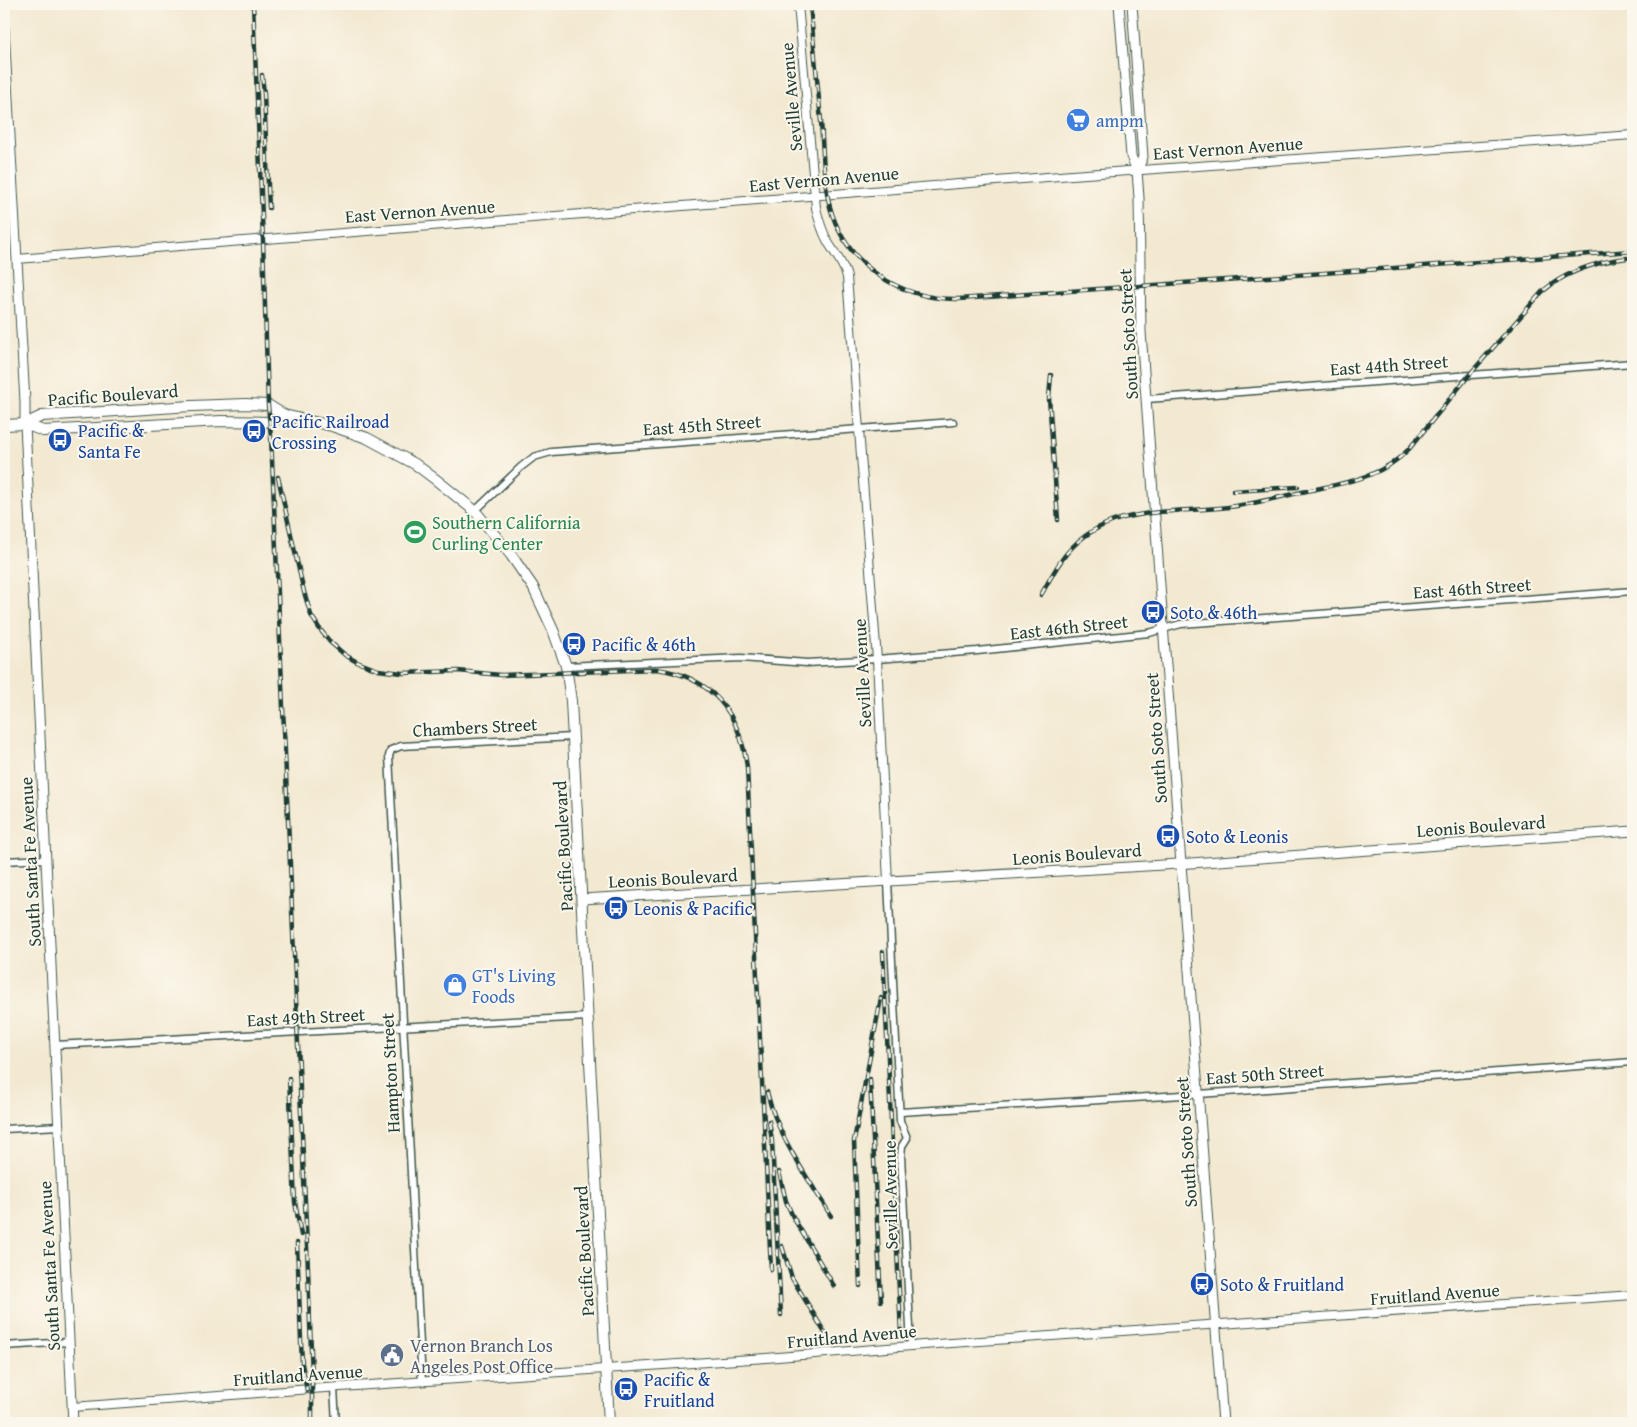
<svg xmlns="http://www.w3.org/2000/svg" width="1637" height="1427" viewBox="0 0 1637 1427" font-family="'Gentium Book Plus',serif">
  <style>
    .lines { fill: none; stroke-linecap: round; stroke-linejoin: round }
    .minor-casing { stroke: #3f574c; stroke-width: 9 }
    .tertiary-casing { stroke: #3f574c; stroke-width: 10 }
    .secondary-casing { stroke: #3f574c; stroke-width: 11 }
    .primary-casing { stroke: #3f574c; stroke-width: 12 }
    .minor { stroke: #fff; stroke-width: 6 }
    .tertiary { stroke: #fff; stroke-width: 8 }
    .secondary { stroke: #fff; stroke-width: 9 }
    .primary { stroke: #fff; stroke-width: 10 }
    .rail-casing { stroke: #1f3d34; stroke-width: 4.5 }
    .rail { stroke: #fbf7ec; stroke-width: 2.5; stroke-dasharray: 8; stroke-linecap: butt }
    .labels { text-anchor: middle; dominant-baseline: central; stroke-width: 4; stroke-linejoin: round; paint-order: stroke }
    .street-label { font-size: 18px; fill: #1f3d34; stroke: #fbf7ec }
    .shop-label { font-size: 18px; fill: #366cbe; stroke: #fbf7ec; text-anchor: start }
    .transit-label { font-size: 18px; fill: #164399; stroke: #fbf7ec; text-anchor: start }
    .leisure-label { font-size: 18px; fill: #27864d; stroke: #fbf7ec; text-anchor: start }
    .service-label { font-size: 18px; fill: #4e5e75; stroke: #fbf7ec; text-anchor: start }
  </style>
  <rect width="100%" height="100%" fill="#fbf7ec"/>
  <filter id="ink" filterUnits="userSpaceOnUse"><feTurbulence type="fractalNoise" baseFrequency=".02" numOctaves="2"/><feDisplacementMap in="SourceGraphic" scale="10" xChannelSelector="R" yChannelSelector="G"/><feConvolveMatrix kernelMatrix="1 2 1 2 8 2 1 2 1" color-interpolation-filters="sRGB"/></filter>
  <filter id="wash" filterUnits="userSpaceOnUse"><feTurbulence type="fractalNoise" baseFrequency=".0096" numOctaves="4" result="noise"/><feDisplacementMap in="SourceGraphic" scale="20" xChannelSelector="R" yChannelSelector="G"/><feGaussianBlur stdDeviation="1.12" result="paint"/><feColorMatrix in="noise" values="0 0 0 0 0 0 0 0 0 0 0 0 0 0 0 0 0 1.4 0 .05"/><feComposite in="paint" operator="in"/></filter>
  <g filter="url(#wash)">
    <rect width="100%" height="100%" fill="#f3e9d1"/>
  </g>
  <g filter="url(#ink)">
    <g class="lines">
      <!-- minor casing -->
      <g class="minor-casing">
        <g id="minor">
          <polyline points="1147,399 1633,363"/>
          <polyline points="475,511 521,467 534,457 551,452 953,422"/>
          <polyline points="566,666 741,658 807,663 877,659 977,651 1149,633 1181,624 1633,591"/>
          <polyline points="4,861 46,859"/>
          <polyline points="888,882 900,1121 907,1138 902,1146 901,1156 911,1346"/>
          <polyline points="55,1045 588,1017"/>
          <polyline points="900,1112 1199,1094 1633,1062"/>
          <polyline points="4,1129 59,1126"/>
          <polyline points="4,1346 69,1342"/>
          <polyline points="422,1382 389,756 391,750 401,746 573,737"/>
          <polyline points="334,1388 336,1423"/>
        </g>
      </g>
      <!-- tertiary casing -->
      <g class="tertiary-casing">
        <g id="tertiary">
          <path d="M798 4 816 208C819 221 822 231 828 242 835 254 844 264 847 277L877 659 888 882"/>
          <polyline points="17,259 1072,175 1633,135"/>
          <polyline points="72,1407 311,1389 766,1358 923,1345 1633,1295"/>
        </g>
      </g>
      <!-- secondary casing -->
      <g class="secondary-casing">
        <g id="secondary">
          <polyline points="1119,4 1131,156 1137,171 1139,198 1141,332 1223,1423"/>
          <polyline points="1132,4 1143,157 1137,171"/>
          <polyline points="4,29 25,402 25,424 73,1423"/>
          <polyline points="582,899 1163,865 1633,831"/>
        </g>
      </g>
      <!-- primary casing -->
      <g class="primary-casing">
        <g id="primary">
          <polyline points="25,424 43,431 221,421 270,422 284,415"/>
          <polyline points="4,425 25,424 42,416 191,406 246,404 268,405 284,415 332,426 367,438 415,464 435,479 475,511 511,555 533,587 553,630 566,666 571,701 609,1423"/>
        </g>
      </g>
      <!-- minor -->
      <use href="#minor" class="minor"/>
      <!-- tertiary -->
      <use href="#tertiary" class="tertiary"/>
      <!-- secondary -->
      <use href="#secondary" class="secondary"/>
      <!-- primary -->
      <use href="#primary" class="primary"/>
      <!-- rail casing -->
      <g class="rail-casing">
        <g id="rail">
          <polyline points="253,4 263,240 268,405 271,437 308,1269 312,1377 312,1423"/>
          <path d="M810 4C814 43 817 82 821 121 823 149 823 180 830 207 846 266 901 300 959 299L1633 251"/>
          <polyline points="262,75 264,94 269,208"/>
          <polyline points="1051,375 1049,398 1058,520"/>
          <path d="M278 477 304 592 311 615 319 628 330 642 345 655 357 662 378 670 402 673 458 671 501 675 656 669C711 676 740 713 747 767L771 1270"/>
          <polyline points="1233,491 1298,487"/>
          <path d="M1041 595C1049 581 1056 566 1067 553 1108 504 1171 514 1229 507 1260 503 1291 494 1321 488 1355 481 1385 474 1409 449L1470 374 1542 292C1566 271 1596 262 1627 258"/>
          <polyline points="883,952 901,1334"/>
          <polyline points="289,1078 295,1202 301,1235"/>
          <polyline points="870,1079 881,1301"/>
          <path d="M767 1092C778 1138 807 1176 831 1216"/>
          <polyline points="769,1121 772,1141 781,1315"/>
          <polyline points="779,1172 786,1201 793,1217 834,1286"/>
          <polyline points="297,1243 302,1364 307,1391"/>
          <polyline points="782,1246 792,1278 825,1333"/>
          <polyline points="860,1286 854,1141 881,998"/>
        </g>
      </g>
      <!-- rail -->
      <use href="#rail" class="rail"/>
    </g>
  </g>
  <!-- icons -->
  <defs>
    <g id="supermarket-disc" transform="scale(1.25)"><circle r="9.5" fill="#3f7fe0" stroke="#fbf7ec"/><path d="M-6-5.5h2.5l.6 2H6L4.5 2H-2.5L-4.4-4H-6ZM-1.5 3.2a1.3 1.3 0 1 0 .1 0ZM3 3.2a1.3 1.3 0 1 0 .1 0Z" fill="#fff"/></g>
    <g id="bus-disc" transform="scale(1.25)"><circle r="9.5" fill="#1a4fb4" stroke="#fbf7ec"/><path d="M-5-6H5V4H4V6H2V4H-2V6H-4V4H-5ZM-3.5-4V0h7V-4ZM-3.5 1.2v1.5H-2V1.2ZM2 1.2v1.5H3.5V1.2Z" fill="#fff"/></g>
    <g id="stadium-disc" transform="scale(1.25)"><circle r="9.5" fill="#2e9e5b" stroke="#fbf7ec"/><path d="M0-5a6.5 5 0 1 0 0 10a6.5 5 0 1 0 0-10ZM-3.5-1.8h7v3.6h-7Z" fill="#fff"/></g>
    <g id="shop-disc" transform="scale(1.25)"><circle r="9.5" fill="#3f7fe0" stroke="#fbf7ec"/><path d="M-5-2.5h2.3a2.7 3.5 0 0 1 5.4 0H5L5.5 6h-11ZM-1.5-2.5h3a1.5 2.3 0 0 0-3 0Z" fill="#fff"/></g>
    <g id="civic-disc" transform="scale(1.25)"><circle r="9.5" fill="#5c6f8a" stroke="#fbf7ec"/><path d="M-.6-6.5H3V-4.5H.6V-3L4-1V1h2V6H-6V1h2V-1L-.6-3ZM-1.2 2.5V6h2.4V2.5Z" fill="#fff"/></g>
  </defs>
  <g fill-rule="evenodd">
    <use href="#supermarket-disc" x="1078" y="120"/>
    <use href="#bus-disc" x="254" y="431"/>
    <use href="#bus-disc" x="60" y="440"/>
    <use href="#stadium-disc" x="415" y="532"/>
    <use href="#bus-disc" x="1153" y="612"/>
    <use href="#bus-disc" x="574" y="644"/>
    <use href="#bus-disc" x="1168" y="836"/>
    <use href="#bus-disc" x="616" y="908"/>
    <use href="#shop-disc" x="455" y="985"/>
    <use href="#bus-disc" x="1202" y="1284"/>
    <use href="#civic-disc" x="392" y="1355"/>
    <use href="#bus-disc" x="626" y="1389"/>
  </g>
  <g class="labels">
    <!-- street labels -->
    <g class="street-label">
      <text transform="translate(791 97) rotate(-95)">Seville Avenue</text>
      <text transform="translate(1228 148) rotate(-4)">East Vernon Avenue</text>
      <text transform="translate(824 179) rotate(-5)">East Vernon Avenue</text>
      <text transform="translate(420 211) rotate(-4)">East Vernon Avenue</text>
      <text transform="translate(1128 334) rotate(-93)">South Soto Street</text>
      <text transform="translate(1389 365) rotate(-4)">East 44th Street</text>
      <text transform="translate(113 395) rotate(-4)">Pacific Boulevard</text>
      <text transform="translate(702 425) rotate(-4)">East 45th Street</text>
      <text transform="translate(1472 588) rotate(-4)">East 46th Street</text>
      <text transform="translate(1069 627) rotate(-6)">East 46th Street</text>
      <text transform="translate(862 673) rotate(-93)">Seville Avenue</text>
      <text transform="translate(475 727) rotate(-3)">Chambers Street</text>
      <text transform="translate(1156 738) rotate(-94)">South Soto Street</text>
      <text transform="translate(1481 826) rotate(-4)">Leonis Boulevard</text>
      <text transform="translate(563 846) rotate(-93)">Pacific Boulevard</text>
      <text transform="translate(1077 854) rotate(-4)">Leonis Boulevard</text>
      <text transform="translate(30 862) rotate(-93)">South Santa Fe Avenue</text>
      <text transform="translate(673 878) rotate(-3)">Leonis Boulevard</text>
      <text transform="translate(306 1017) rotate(-3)">East 49th Street</text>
      <text transform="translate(390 1073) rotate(-93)">Hampton Street</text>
      <text transform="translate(1265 1074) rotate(-4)">East 50th Street</text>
      <text transform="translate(1186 1142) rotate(-94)">South Soto Street</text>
      <text transform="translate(890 1195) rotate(-91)">Seville Avenue</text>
      <text transform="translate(584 1251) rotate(-93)">Pacific Boulevard</text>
      <text transform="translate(49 1266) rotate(-93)">South Santa Fe Avenue</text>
      <text transform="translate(1435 1294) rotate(-4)">Fruitland Avenue</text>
      <text transform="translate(852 1336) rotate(-5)">Fruitland Avenue</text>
      <text transform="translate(298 1375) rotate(-4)">Fruitland Avenue</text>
    </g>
    <!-- shop labels -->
    <g class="shop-label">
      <text x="1096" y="120">ampm</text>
      <text x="472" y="975">GT's Living<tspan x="472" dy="21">Foods</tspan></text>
    </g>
    <!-- transit labels -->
    <g class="transit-label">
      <text x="272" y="421">Pacific Railroad<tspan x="272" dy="21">Crossing</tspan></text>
      <text x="78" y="430">Pacific &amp;<tspan x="78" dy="21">Santa Fe</tspan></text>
      <text x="1170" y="612">Soto &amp; 46th</text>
      <text x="592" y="644">Pacific &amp; 46th</text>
      <text x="1186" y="836">Soto &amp; Leonis</text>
      <text x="634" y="908">Leonis &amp; Pacific</text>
      <text x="1220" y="1284">Soto &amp; Fruitland</text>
      <text x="644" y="1379">Pacific &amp;<tspan x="644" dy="21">Fruitland</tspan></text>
    </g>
    <!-- leisure labels -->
    <g class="leisure-label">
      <text x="432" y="522">Southern California<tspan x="432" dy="21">Curling Center</tspan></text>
    </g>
    <!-- service labels -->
    <g class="service-label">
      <text x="410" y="1345">Vernon Branch Los<tspan x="410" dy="21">Angeles Post Office</tspan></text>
    </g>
  </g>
  <!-- margin -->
  <rect width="1637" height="1427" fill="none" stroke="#fbf7ec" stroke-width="20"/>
</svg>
